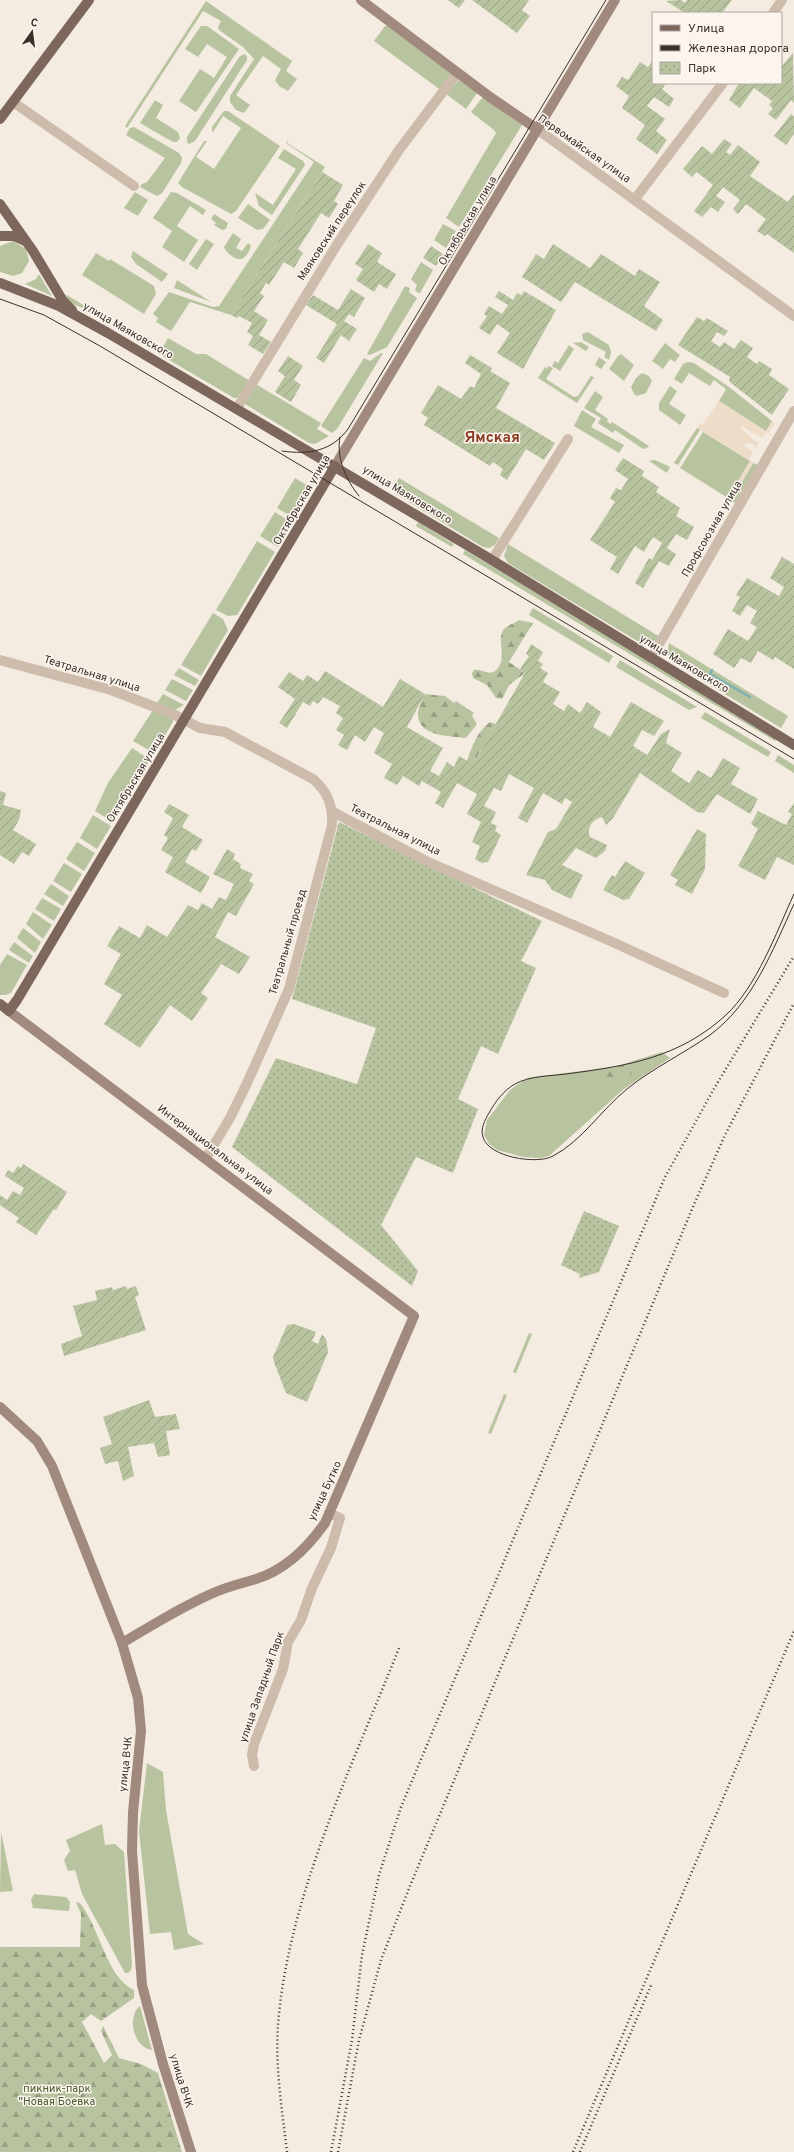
<svg xmlns="http://www.w3.org/2000/svg" width="794" height="2152" viewBox="0 0 794 2152" font-family="Overpass,sans-serif">
  <style>
    .grass { fill: #b8c4a0 }
    .forest { fill: url(#forest-firs) }
    .park { fill: url(#park-dots) }
    .garden { fill: url(#garden-furrows) }
    .plaza { fill: #ecdcc8 }
    .lines { fill: none; stroke-linecap: round; stroke-linejoin: round }
    .stream { stroke: #7fb0b2; stroke-width: 2.5 }
    .street { stroke: #cdbbac; stroke-width: 10 }
    .secondary { stroke: #a18a7d; stroke-width: 10 }
    .primary { stroke: #7d675c; stroke-width: 10 }
    .tram { stroke: #3b302b; stroke-width: 1 }
    .rail { stroke: #3b302b; stroke-width: 2.5; stroke-dasharray: 1 3; stroke-linecap: butt }
    .labels { text-anchor: middle; dominant-baseline: central; stroke-width: 3; stroke-linejoin: round; paint-order: stroke }
    .street-label { font-size: 11px; fill: #3b302b; stroke: #fbf5ee }
    .park-label { font-size: 11px; fill: #4a5a2e; stroke: #fbf5ee }
    .district-label { font-size: 15px; font-weight: bold; fill: #8c3b22; stroke: #fbf5ee }
  </style>
  <defs>
    <pattern id="forest-firs" width="22" height="20" patternUnits="userSpaceOnUse"><rect width="22" height="20" fill="#b8c4a0"/><path d="M5 1l3.5 6h-7zM16 11l3.5 6h-7z" fill="#97a083"/></pattern>
    <pattern id="park-dots" width="8" height="8" patternUnits="userSpaceOnUse"><rect width="8" height="8" fill="#b8c4a0"/><path d="M2 2h.1M6 6h.1" fill="none" stroke="#97a083" stroke-width="1.8" stroke-linecap="round"/></pattern>
    <pattern id="garden-furrows" width="10" height="10" patternUnits="userSpaceOnUse"><rect width="10" height="10" fill="#b8c4a0"/><path d="M-1 1l2-2M0 10L10 0M9 11l2-2" fill="none" stroke="#97a083"/></pattern>
  </defs>
  <rect width="100%" height="100%" fill="#f4ebe1"/>
  <!-- grass -->
  <g class="grass">
    <polygon points="206,1 292,61 286,71 297,79 288,91 279,86 275,80 281,69 263,56 236,95 250,105 244,113 236,110 230,102 230,96 254,59 243,47 219,30 218,27 221,21 203,11 127,128 125,126"/>
    <polygon points="201,26 207,26 239,49 196,112 179,101 200,69 214,78 227,57 207,44 198,57 185,49"/>
    <polygon points="385,26 388,26 451,72 452,76 442,91 374,41"/>
    <polygon points="245,54 247,57 247,60 195,141 189,144 187,142 187,137 240,56"/>
    <polygon points="459,80 477,93 466,109 446,94"/>
    <polygon points="483,97 522,125 459,227 446,218 496,133 494,130 471,112"/>
    <polygon points="155,100 163,105 156,118 178,132 180,138 177,142 173,142 140,123"/>
    <polygon points="224,111 228,111 280,146 236,211 231,214 182,187 178,183 204,141 207,141 196,157 214,169 241,128 223,116 213,132 212,131 212,127"/>
    <polygon points="134,127 179,153 182,158 181,163 162,193 157,196 140,187 142,184 147,182 165,158 126,135 130,128"/>
    <polygon points="289,139 287,143 325,167 231,315 190,302 171,331 156,322 158,318 153,314 169,292 213,307 219,306 314,162 286,143"/>
    <polygon points="284,149 303,161 305,165 272,215 259,206 255,193 273,205 296,169 278,158"/>
    <polygon points="135,192 148,200 138,216 124,208"/>
    <polygon points="171,192 177,193 206,210 203,215 190,206 177,226 198,240 184,262 162,247 172,231 153,218"/>
    <polygon points="248,204 270,220 263,229 257,230 238,218"/>
    <polygon points="214,214 228,223 226,229 222,230 214,225 216,223 211,219"/>
    <polygon points="443,224 456,231 446,248 434,240"/>
    <path d="M233 233 241 239 236 248 242 251 248 243 251 246C248 255 243 263 233 257 229 254 226 252 224 247Z"/>
    <polygon points="206,239 214,244 197,270 189,264"/>
    <polygon points="13,241 26,249 29,261 22,273 13,276 0,272 0,246"/>
    <polygon points="133,251 168,274 162,282 136,264 131,257"/>
    <polygon points="96,253 109,261 110,259 154,286 156,294 144,314 82,275"/>
    <polygon points="421,262 433,270 420,293 418,293 415,290 417,285 411,279"/>
    <polygon points="39,274 52,296 25,284 36,279"/>
    <polygon points="177,280 211,302 174,288"/>
    <polygon points="405,286 410,288 409,292 417,298 387,347 370,355 367,354"/>
    <path d="M66 295H67L90 309C81 308 68 304 66 295Z"/>
    <polygon points="588,332 609,345 611,352 609,360 604,357 606,352 583,340 582,334"/>
    <polygon points="168,338 196,354 206,354 250,381 237,398 234,398 159,354"/>
    <polygon points="581,342 589,347 586,351 573,343"/>
    <polygon points="665,343 680,355 675,362 670,359 663,369 652,361"/>
    <polygon points="569,345 574,349 560,371 552,366 555,361 558,363"/>
    <polygon points="381,353 383,353 337,429 332,433 321,426 364,358 370,361"/>
    <polygon points="621,354 634,365 624,381 609,369 618,356"/>
    <polygon points="599,357 606,362 601,369 595,365"/>
    <polygon points="688,362 694,363 729,387 772,421 766,431 719,401 726,389 714,380 710,386 689,373 682,384 674,379 683,364"/>
    <polygon points="548,366 553,368 546,379 574,397 578,396 591,376 594,377 577,403 538,378 545,367 547,369"/>
    <polygon points="642,373 649,376 652,381 646,393 637,396 634,394 631,387 636,378"/>
    <polygon points="254,383 321,423 317,429 329,436 315,444 309,443 245,404"/>
    <polygon points="670,386 677,391 669,404 686,415 680,425 659,410 659,403"/>
    <polygon points="595,391 603,397 595,410 608,419 607,421 610,424 612,422 649,446 647,448 643,449 615,430 613,433 598,423 601,418 584,408"/>
    <polygon points="582,410 596,419 591,427 624,445 619,453 574,426"/>
    <polygon points="697,428 700,430 678,465 674,463"/>
    <polygon points="703,432 750,461 728,498 680,468"/>
    <polygon points="655,460 670,467 667,473 649,461"/>
    <polygon points="753,463 758,465 735,503 731,501"/>
    <polygon points="295,478 313,489 295,519 277,508"/>
    <polygon points="399,478 499,538 495,545 489,548 483,547 396,494 392,490"/>
    <polygon points="275,512 292,523 278,547 260,536"/>
    <polygon points="418,522 454,544 452,547 416,526"/>
    <polygon points="257,541 275,552 237,615 228,616 216,610"/>
    <polygon points="508,544 660,637 650,645 644,645 508,563 504,556"/>
    <polygon points="465,550 777,737 775,741 463,554"/>
    <polygon points="533,608 613,656 609,663 529,615"/>
    <polygon points="213,613 223,619 228,630 201,676 181,665"/>
    <polygon points="669,643 788,716 781,728 671,661 667,653"/>
    <polygon points="620,660 697,707 689,710 616,667"/>
    <polygon points="179,668 199,680 195,686 174,675"/>
    <polygon points="172,679 193,690 186,701 165,690"/>
    <polygon points="163,694 184,705 175,710 156,705"/>
    <polygon points="153,710 173,718 173,722 156,750 152,752 133,741"/>
    <polygon points="705,712 771,752 768,757 701,718"/>
    <polygon points="132,748 146,757 148,764 113,822 95,811 108,783"/>
    <polygon points="778,755 794,765 794,773 775,761"/>
    <polygon points="93,815 111,826 97,849 80,838"/>
    <polygon points="77,842 95,853 84,871 66,859"/>
    <polygon points="64,863 82,874 71,892 53,881"/>
    <polygon points="51,884 69,896 63,906 44,894"/>
    <polygon points="42,898 61,909 54,921 35,909"/>
    <polygon points="33,912 52,925 43,939 26,924"/>
    <polygon points="23,928 41,942 35,953 17,938"/>
    <polygon points="14,942 33,956 29,963 9,950"/>
    <polygon points="7,954 27,965 11,993 6,995 0,995 0,965"/>
    <polygon points="662,1052 670,1058 624,1089 549,1156 540,1158 523,1157 497,1150 489,1144 484,1135 487,1120 510,1090 527,1078 603,1068 597,1074 624,1078 634,1066 633,1061"/>
    <polygon points="529,1333 532,1334 516,1373 513,1372"/>
    <polygon points="504,1394 507,1395 491,1434 488,1433"/>
    <polygon points="147,1763 163,1772 166,1810 188,1934 204,1944 174,1950 171,1932 150,1934 139,1831"/>
    <polygon points="102,1824 105,1845 115,1844 124,1852 132,1964 131,1970 128,1973 125,1973 82,1894 75,1870 68,1871 64,1860 70,1851 66,1840"/>
    <polygon points="1,1832 13,1891 0,1892"/>
    <polygon points="34,1894 66,1897 70,1902 69,1911 33,1908 31,1900"/>
    <path d="M140 2006 152 2050C134 2048 126 2017 140 2006Z"/>
  </g>
  <!-- forest -->
  <g class="forest">
    <path d="M519 620 533 623 509 662 525 673 509 685 502 699 496 698 487 685 473 678 472 673 474 670C481 668 489 676 495 671 510 659 494 638 505 628 509 625 515 623 519 620Z"/>
    <path d="M425 694 445 696 454 703 456 701 474 713 472 716 477 724 466 738C450 736 416 737 418 712 419 706 423 699 425 694Z"/>
    <path d="M490 722 496 724 473 764 467 761C472 746 477 732 490 722Z"/>
    <polygon points="633,1061 634,1066 631,1075 624,1078 616,1078 610,1085 601,1084 596,1078 596,1074 603,1068 615,1067"/>
    <path d="M76 1902 80 1903C100 1928 106 1977 134 1990V1998L101 2021 91 2014 82 2022 104 2063 112 2055 101 2031 103 2026 119 2058 141 2064 158 2073 182 2152H0V1947H80L81 1914Z"/>
  </g>
  <!-- park -->
  <g class="park">
    <polygon points="339,822 542,921 521,961 536,968 498,1054 481,1046 458,1099 478,1109 453,1173 416,1157 381,1225 418,1271 412,1286 232,1147 276,1058 357,1084 376,1028 292,999"/>
    <polygon points="584,1211 619,1226 599,1272 579,1278 580,1274 561,1265"/>
  </g>
  <!-- garden -->
  <g class="garden">
    <polygon points="448,0 465,0 459,8"/>
    <polygon points="472,0 529,0 522,10 530,16 517,33"/>
    <polygon points="681,0 685,3 687,0 732,0 722,13 685,13 666,1"/>
    <polygon points="793,53 794,103 791,100 776,120 768,114 773,108 769,105 772,101 754,88 740,108 729,100 739,83 781,83 781,67"/>
    <polygon points="653,60 653,83 666,83 662,89 674,99 669,107 654,97 647,106 665,119 656,131 667,140 657,154 636,139 645,125 622,108 629,96 616,86 622,77 628,80 640,62 648,67"/>
    <polygon points="791,114 794,117 794,134 786,145 774,136"/>
    <polygon points="724,139 732,144 726,152 730,155 738,145 760,162 750,176 788,202 794,194 794,253 767,234 765,236 757,231 766,219 746,204 738,214 733,209 740,200 723,187 716,196 725,202 718,212 711,207 702,217 694,211 713,185 697,172 692,177 683,169 702,146 712,154"/>
    <polygon points="322,172 343,185 334,201 338,204 329,218 321,213 298,249 303,253 294,268 284,262 269,285 266,283 260,293 264,296 254,311 268,320 259,335 271,342 263,354 248,345 253,336 247,332 252,323 239,316 237,318 231,315"/>
    <polygon points="368,244 382,253 377,262 396,274 387,289 379,284 374,292 356,280 363,269 355,264"/>
    <polygon points="553,244 590,268 601,254 635,276 639,269 660,282 644,306 663,320 656,331 575,282 561,302 522,277 536,254 544,259"/>
    <polygon points="431,246 443,254 436,266 423,258"/>
    <polygon points="351,289 365,298 354,317 349,314 344,321 357,329 349,341 341,335 324,363 316,358 337,324 306,305 313,295 338,310"/>
    <polygon points="499,291 513,300 517,293 522,295 524,291 556,310 523,369 497,353 510,333 497,324 490,335 479,328 487,316 484,314 489,306 502,314 508,305 495,297"/>
    <polygon points="697,317 704,321 707,318 728,331 724,336 717,332 711,341 720,347 724,342 734,349 741,340 753,348 747,357 757,364 759,361 772,369 769,375 789,389 772,415 731,383 729,380 730,377 678,345"/>
    <polygon points="470,355 492,368 490,371 510,383 496,408 555,443 544,460 526,449 507,480 500,475 503,469 493,462 490,466 424,425 428,418 421,413 438,385 461,399 470,386 474,388 481,374 465,363"/>
    <polygon points="288,356 303,366 294,380 301,385 291,402 275,392 285,376 278,371"/>
    <polygon points="623,458 644,471 642,476 659,487 656,492 680,508 676,516 694,527 687,540 676,534 667,548 676,554 669,566 659,561 643,588 635,583 649,558 652,560 662,543 653,537 644,552 635,546 618,574 610,569 617,557 590,540 615,502 610,498 616,488 621,490 628,479 615,470"/>
    <polygon points="782,557 794,564 794,669 775,657 773,660 758,651 751,663 741,658 734,668 713,654 728,629 748,641 757,627 750,623 757,611 747,605 740,616 732,611 740,597 736,595 747,578 779,596 784,587 770,578"/>
    <path d="M531 644 543 652 538 661 543 664 540 668 548 673 543 682 560 692 553 704 564 711 568 704 580 713 587 702 601 712 593 727 610 737 631 702 664 721 654 736 642 730 633 746 647 755 661 734 670 729 666 743 682 753 671 771 689 783 698 770 711 778 723 758 740 768 731 784 758 799 750 814 717 794 704 813 697 812 640 773 613 818 606 825 602 817C593 819 586 827 590 837L607 845 605 851 596 858 576 848 562 865 583 875 571 899 552 890 545 880 526 875 548 832 556 829 572 802 565 798 562 804 543 793 527 823 518 818 534 788 509 774 501 791 494 788 484 806 496 812 491 823 497 826 495 831 501 835 488 862 482 863 475 859 480 846 472 842 481 822 467 814 477 794 457 783 443 808 435 803 441 792 422 781 419 786 403 776 397 785 384 778 392 764 374 753 384 733 374 727 365 742 355 735 347 750 338 745 344 735 336 730 343 718 336 713 340 706 323 697 318 704 313 701 310 706 303 702 287 728 279 723 295 699 278 687 289 672 303 681 307 675 318 682 325 671 383 707 400 679 425 694 407 727 443 748 430 771 439 776 447 762 454 767 459 756 473 764 525 673 520 669 529 656 526 654Z"/>
    <polygon points="0,791 6,793 3,805 21,810 19,820 13,830 36,844 29,856 22,852 14,864 0,855"/>
    <polygon points="794,803 794,865 777,857 765,880 738,866 758,829 751,824 758,811 786,825 792,814 788,812"/>
    <polygon points="169,804 189,815 182,827 203,840 196,851 192,849 185,862 210,877 201,893 165,872 173,857 161,850 168,838 164,835 173,818 164,812"/>
    <polygon points="697,829 706,834 705,869 692,894 675,885 678,880 670,875"/>
    <polygon points="227,849 235,854 233,859 241,864 240,868 253,874 249,881 254,884 236,916 228,912 215,937 250,957 239,974 221,964 201,993 208,998 192,1021 170,1005 140,1048 104,1024 122,995 104,984 121,954 107,946 119,926 140,938 147,925 167,937 188,905 198,910 202,903 212,909 219,897 226,900 234,884 213,874"/>
    <polygon points="625,861 645,873 629,899 623,900 603,890 612,875 615,877"/>
    <polygon points="23,1164 67,1192 56,1210 54,1209 36,1235 16,1222 19,1218 0,1205 0,1195 7,1200 13,1191 20,1195 24,1188 5,1176 8,1170 13,1173 18,1166 21,1168"/>
    <polygon points="126,1286 127,1289 136,1286 139,1295 135,1297 146,1330 64,1356 61,1344 82,1336 73,1306 97,1300 95,1291 112,1287 113,1290"/>
    <polygon points="294,1324 316,1332 312,1341 318,1344 322,1334 326,1339 328,1352 307,1402 286,1393 274,1362 273,1357 287,1325"/>
    <polygon points="149,1400 155,1417 176,1414 180,1429 166,1431 170,1455 158,1457 154,1443 128,1447 134,1476 123,1481 118,1461 105,1464 100,1448 112,1444 103,1417"/>
  </g>
  <!-- plaza -->
  <polygon class="plaza" points="719,401 766,431 772,421 775,423 769,432 774,437 766,432 762,438 742,426 740,428 752,438 752,439 756,442 760,441 755,449 754,445 750,443 746,443 744,446 753,452 749,459 758,465 753,463 731,501 728,498 750,461 697,428 700,424 702,425"/>
  <g class="lines">
    <!-- stream -->
    <g class="stream">
      <polyline points="712,670 710,674 750,697"/>
      <polyline points="708,678 710,674"/>
    </g>
    <!-- street -->
    <g class="street">
      <polyline points="773,13 782,0"/>
      <polyline points="13,102 134,186"/>
      <polyline points="537,129 794,316"/>
      <polyline points="635,199 723,83"/>
      <polyline points="237,408 338,243 399,150 457,73"/>
      <polyline points="492,560 568,439"/>
      <polyline points="651,658 794,411"/>
      <path d="M0 660 111 690 173 714 200 728 225 732 313 779C328 792 333 806 332 825L289 989 248 1081 230 1118 206 1158"/>
      <polyline points="333,812 426,861 608,940 724,993"/>
      <polyline points="254,1766 252,1755 254,1744 283,1669 288,1642 301,1620 312,1588 331,1548 340,1518 329,1513"/>
    </g>
    <!-- secondary -->
    <g class="secondary">
      <polyline points="361,0 490,97 537,129"/>
      <polyline points="335,466 615,0"/>
      <path d="M9 1011 414 1316 325 1523C308 1547 285 1570 256 1579 243 1583 230 1586 218 1591 184 1605 153 1625 122 1643"/>
      <polyline points="0,1407 37,1441 52,1466 122,1643 138,1698 141,1731 133,1812 132,1851 142,1985 163,2064 191,2152"/>
    </g>
    <!-- primary -->
    <g class="primary">
      <polyline points="0,119 89,0"/>
      <polyline points="0,204 33,251 63,301 72,310"/>
      <polyline points="0,236 14,236 25,241"/>
      <polyline points="0,283 59,306 108,333 477,551 794,745"/>
      <polyline points="0,1004 9,1011 17,1000 335,466"/>
    </g>
    <!-- tram -->
    <g class="tram">
      <polyline points="0,299 44,315 100,346 794,759"/>
      <path d="M340 437C336 458 346 480 359 496"/>
      <path d="M282 451C309 455 332 451 348 429L606 0"/>
      <path d="M794 894C776 933 757 986 726 1015 679 1058 627 1066 566 1074 550 1076 529 1076 515 1084 504 1090 495 1102 489 1113 485 1120 480 1129 483 1137 488 1157 537 1165 553 1156 582 1141 601 1110 627 1089 653 1068 683 1054 710 1035 753 1003 772 951 794 904"/>
    </g>
    <!-- rail -->
    <g class="rail">
      <path d="M287 2152C282 2110 275 2067 278 2025 288 1897 352 1767 399 1648"/>
      <polyline points="331,2152 352,2040 362,1955 379,1875 401,1807 665,1177 715,1087 794,956"/>
      <polyline points="338,2152 359,2040 381,1960 410,1886 695,1202 725,1135 794,1003"/>
      <polyline points="573,2152 794,1631"/>
      <polyline points="580,2152 652,1983"/>
    </g>
  </g>
  <g class="labels">
    <!-- street labels -->
    <g class="street-label">
      <text transform="translate(584 149) rotate(35)">Первомайская улица</text>
      <text transform="translate(468 221) rotate(-59)">Октябрьская улица</text>
      <text transform="translate(332 231) rotate(-57)">Маяковский переулок</text>
      <text transform="translate(128 331) rotate(30)">улица Маяковского</text>
      <text transform="translate(407 495) rotate(31)">улица Маяковского</text>
      <text transform="translate(302 500) rotate(-60)">Октябрьская улица</text>
      <text transform="translate(712 529) rotate(-60)">Профсоюзная улица</text>
      <text transform="translate(684 664) rotate(31)">улица Маяковского</text>
      <text transform="translate(92 674) rotate(17)">Театральная улица</text>
      <text transform="translate(136 778) rotate(-59)">Октябрьская улица</text>
      <text transform="translate(395 830) rotate(27)">Театральная улица</text>
      <text transform="translate(288 942) rotate(-74)">Театральный проезд</text>
      <text transform="translate(215 1150) rotate(37)">Интернациональная улица</text>
      <text transform="translate(325 1491) rotate(-65)">улица Бутко</text>
      <text transform="translate(262 1687) rotate(-71)">улица Западный Парк</text>
      <text transform="translate(126 1764) rotate(-84)">улица ВЧК</text>
      <text transform="translate(181 2081) rotate(73)">улица ВЧК</text>
    </g>
    <!-- park labels -->
    <g class="park-label">
      <text x="57" y="2089">пикник-парк<tspan x="57" dy="13">"Новая Боевка</tspan></text>
    </g>
    <!-- district labels -->
    <g class="district-label">
      <text x="492" y="438">Ямская</text>
    </g>
  </g>
  <!-- legend -->
  <rect x="652" y="12" width="130" height="72" fill="#fbf5ee" stroke="#aea6a0"/>
  <rect x="660" y="25" width="20" height="6" fill="#7d675c" stroke="#aea6a0"/>
  <text x="688" y="32" font-size="12" fill="#3b302b">Улица</text>
  <rect x="660" y="45" width="20" height="6" fill="#3b302b" stroke="#aea6a0"/>
  <text x="688" y="52" font-size="12" fill="#3b302b">Железная дорога</text>
  <rect x="660" y="62" width="20" height="12" fill="url(#park-dots)" stroke="#aea6a0"/>
  <text x="688" y="72" font-size="12" fill="#3b302b">Парк</text>
  <!-- north arrow -->
  <g transform="translate(32 32) rotate(14)" stroke="#fbf5ee" stroke-width="3" paint-order="stroke">
  <path d="M0-3L7 15L0 10L-7 15Z" fill="#3b302b"/>
  <text y="-6" font-size="11" font-weight="bold" text-anchor="middle" fill="#3b302b">С</text>
  </g>
</svg>
